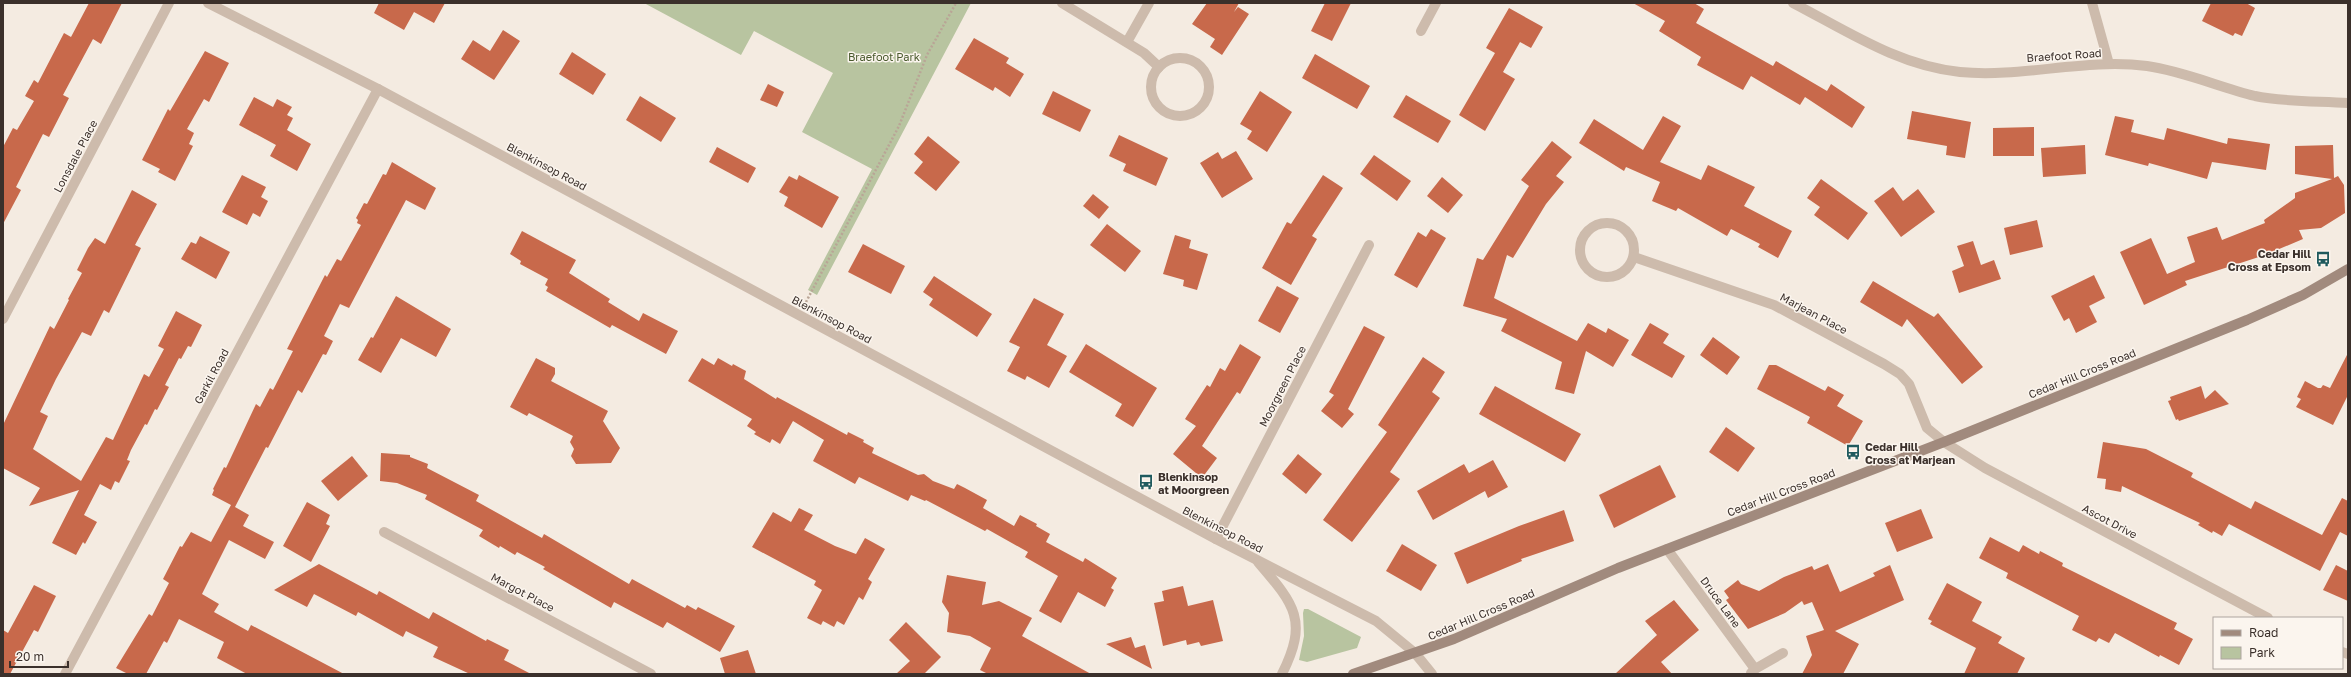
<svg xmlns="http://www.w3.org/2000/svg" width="2351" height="677" viewBox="0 0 2351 677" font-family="'Golos Text',sans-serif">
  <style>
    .green { fill: #b8c4a0 }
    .building { fill: #c8694b }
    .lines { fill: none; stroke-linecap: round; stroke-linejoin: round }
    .path { stroke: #b9a596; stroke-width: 2.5; stroke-dasharray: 2 2; stroke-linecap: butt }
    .minor { stroke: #cdbbac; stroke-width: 10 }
    .tertiary { stroke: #cdbbac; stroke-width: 10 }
    .secondary { stroke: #a18a7d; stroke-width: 10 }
    .labels { text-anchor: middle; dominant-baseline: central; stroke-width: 3; stroke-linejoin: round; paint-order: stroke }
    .street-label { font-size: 11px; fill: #3b302b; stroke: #fbf5ee }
    .park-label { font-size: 11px; fill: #4a5a2e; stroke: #fbf5ee }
    .poi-label { font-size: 11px; font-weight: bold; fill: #3b302b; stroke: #fbf5ee; text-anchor: start }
  </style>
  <rect width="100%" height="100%" fill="#f4ebe1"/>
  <!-- green -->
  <g class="green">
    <polygon points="644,3 971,3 817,295 808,290 872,169 802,132 833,73 754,31 741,55"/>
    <polygon points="1304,609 1308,609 1361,637 1357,648 1307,662 1299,660 1304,636 1303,613"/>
  </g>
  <!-- building -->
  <g class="building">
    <polygon points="89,3 122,3 101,44 93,39 63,95 69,98 49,137 43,134 16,187 21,190 3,224 3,147 13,128 17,130 34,101 25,96 34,80 38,83 64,33 71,37"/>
    <polygon points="379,3 445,3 434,23 414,12 404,30 374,13"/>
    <polygon points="1207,3 1239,3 1234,12 1238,7 1249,14 1222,55 1210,47 1215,39 1192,24"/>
    <polygon points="1325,3 1351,3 1332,41 1311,31"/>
    <polygon points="1633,3 1694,3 1704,9 1696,23 1773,66 1776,61 1827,91 1831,84 1865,107 1852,128 1805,97 1800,105 1751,76 1743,90 1697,65 1701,57 1659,31 1665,21"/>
    <polygon points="2211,3 2246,3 2255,8 2242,36 2235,33 2233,36 2202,21"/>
    <polygon points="1509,8 1543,27 1531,48 1520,42 1503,72 1515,79 1485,131 1459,115 1495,53 1486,48"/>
    <polygon points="503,30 520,41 494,80 461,59 473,40 490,51"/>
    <polygon points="974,38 1009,58 1006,63 1024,74 1010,97 995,87 993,91 955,69"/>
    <polygon points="205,51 229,63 209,102 204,99 187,129 194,133 189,144 193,146 175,181 158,172 160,169 142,160 168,109 170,111"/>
    <polygon points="572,52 606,74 593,95 559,74"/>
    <polygon points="1315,54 1370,86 1357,109 1302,78"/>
    <polygon points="768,84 784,92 777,107 760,100"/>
    <polygon points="1053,91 1091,110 1080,132 1042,114"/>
    <polygon points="1260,91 1292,112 1267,152 1247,139 1252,131 1240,124"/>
    <polygon points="1406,95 1451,121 1438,143 1393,117"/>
    <polygon points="640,96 676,118 661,142 626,120"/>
    <polygon points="254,97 273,107 277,99 292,107 287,115 293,118 287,130 311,144 297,171 270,156 276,145 239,125"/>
    <polygon points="1912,111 1971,122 1965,158 1946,155 1947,146 1907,139"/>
    <polygon points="1663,116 1681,126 1660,162 1701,180 1708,165 1755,187 1744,206 1792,231 1778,258 1758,247 1760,244 1731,229 1727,236 1678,208 1676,211 1652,201 1660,182 1626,167 1624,171 1579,143 1594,119 1643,150"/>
    <polygon points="2115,116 2134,120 2131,132 2164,140 2167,128 2227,144 2228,138 2270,144 2266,170 2212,162 2207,179 2149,163 2148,166 2105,155"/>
    <polygon points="2034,127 2034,156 1993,156 1993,128"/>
    <polygon points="1119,135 1168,158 1156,186 1123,171 1126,164 1109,156"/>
    <polygon points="928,136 960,162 936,191 914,173 923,162 914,154"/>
    <polygon points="1552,141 1572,157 1556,176 1564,182 1546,204 1513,258 1507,255 1494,298 1577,341 1588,323 1606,333 1608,328 1629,340 1613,367 1586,351 1574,394 1555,389 1562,362 1501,331 1507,319 1463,306 1477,258 1483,260 1529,186 1521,180"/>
    <polygon points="2085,145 2086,174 2043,177 2041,148"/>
    <polygon points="2333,145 2334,178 2338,176 2344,185 2345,213 2321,228 2299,230 2303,239 2265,255 2185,281 2187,285 2144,305 2120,252 2151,238 2167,274 2195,262 2187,237 2217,227 2222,240 2265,223 2264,220 2295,198 2295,193 2332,179 2295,174 2295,146"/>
    <polygon points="717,147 756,168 748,183 709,162"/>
    <polygon points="1236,151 1253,179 1222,198 1200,163 1218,152 1222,159"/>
    <polygon points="1374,155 1411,181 1397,201 1360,174"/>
    <polygon points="392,162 436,188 425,210 406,200 349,308 340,304 324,336 333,341 326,355 323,354 302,393 298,390 268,448 266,447 235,507 249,515 243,526 274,542 265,559 229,540 202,594 219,604 214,612 248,631 251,625 344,674 247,674 217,658 224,642 179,619 167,643 164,641 146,674 128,674 116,668 149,614 152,616 169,583 163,579 180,546 182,547 191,532 211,542 231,505 212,495 214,490 213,489 224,467 226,468 256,404 260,407 270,388 273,390 293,351 287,349 325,275 327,277 337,259 341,261 361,225 357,223 358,220 356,218 364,203 367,204 383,174 386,175"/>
    <polygon points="242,175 266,187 261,197 268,201 260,217 253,213 247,225 222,212"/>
    <polygon points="799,175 839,197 822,228 784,206 788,197 779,192 789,176 797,180"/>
    <polygon points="1323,175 1343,188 1312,236 1317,239 1291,285 1262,268 1287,222 1291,224"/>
    <polygon points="1442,177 1463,195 1448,213 1427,196"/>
    <polygon points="1821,179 1868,213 1848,240 1814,215 1820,207 1807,198"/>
    <polygon points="1893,187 1903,201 1918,189 1935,212 1901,237 1874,201"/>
    <polygon points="132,190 157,204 135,245 141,248 109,313 104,310 91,336 82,332 56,379 40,412 48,416 33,449 81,481 106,437 113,440 144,374 149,377 164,349 158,346 176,311 202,325 191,347 188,346 181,359 179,358 165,385 169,387 157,410 155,409 147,425 145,424 131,450 127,460 130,461 119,483 115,481 111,490 100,484 84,515 97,522 85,544 83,542 76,555 52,543 79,490 29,506 40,488 3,468 3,425 50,326 54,329 69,300 68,299 82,273 77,270 88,248 95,238 105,244"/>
    <polygon points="1093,194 1109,207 1099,219 1083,206"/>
    <polygon points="2037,220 2043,247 2010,255 2004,228"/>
    <polygon points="1107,224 1141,251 1125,272 1090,245"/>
    <polygon points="1431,229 1446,238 1417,288 1394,275 1418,232 1426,237"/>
    <polygon points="522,231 576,260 569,273 610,299 608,302 639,321 643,313 678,331 666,354 612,325 610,328 546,291 548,287 545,285 548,279 520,264 521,261 510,254"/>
    <polygon points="1175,235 1191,240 1189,248 1208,254 1197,290 1183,286 1184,280 1163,274"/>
    <polygon points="200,236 230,252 216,279 181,259 191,242 196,244"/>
    <polygon points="1973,241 1981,265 1994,260 2001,279 1959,293 1952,271 1964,266 1957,246"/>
    <polygon points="863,244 905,266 891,294 848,272"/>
    <polygon points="2094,275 2105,298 2089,306 2097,322 2076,333 2069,318 2064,321 2051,296"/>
    <polygon points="934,276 992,314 977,337 929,305 933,299 923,292"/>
    <polygon points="1873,281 1934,317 1938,313 1983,367 1962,384 1907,319 1902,327 1860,302"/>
    <polygon points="1277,286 1299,298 1280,333 1258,321"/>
    <polygon points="396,296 451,329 436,357 401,338 381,373 358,360 371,337 373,338"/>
    <polygon points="1034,298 1064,314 1047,345 1067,356 1049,388 1027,376 1025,380 1007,371 1020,347 1009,342"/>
    <polygon points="1650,323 1669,334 1663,343 1685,356 1672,378 1631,355"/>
    <polygon points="1364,326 1385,337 1348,409 1354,414 1342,428 1321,411 1334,395 1329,392"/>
    <polygon points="1713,337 1740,357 1727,375 1700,355"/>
    <polygon points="1086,344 1157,388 1133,427 1115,416 1122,404 1069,372"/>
    <polygon points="1240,344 1261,357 1240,394 1237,392 1202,446 1217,458 1202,478 1173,454 1196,426 1185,419 1207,385 1210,387 1220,368 1225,371"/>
    <polygon points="2348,353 2348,395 2333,425 2296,407 2301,399 2297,397 2305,381 2318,388 2321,388 2323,385 2330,388"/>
    <polygon points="1423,357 1445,372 1432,392 1440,398 1390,472 1400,479 1352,542 1323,520 1387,432 1378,425"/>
    <polygon points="536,358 555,368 555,374 551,381 608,411 603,421 620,448 611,463 576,464 571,456 574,449 570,442 573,436 529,413 527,416 510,407"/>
    <polygon points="702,358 714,365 718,358 732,366 733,364 746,371 744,379 776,399 777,397 847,435 848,432 864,440 863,442 874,448 872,453 918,475 924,474 933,481 954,489 957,484 965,488 987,500 983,508 1014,526 1020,515 1037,524 1036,526 1050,534 1046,542 1083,562 1085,558 1117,578 1111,588 1114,590 1105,607 1078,592 1061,623 1039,611 1058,576 1025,557 1028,552 987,529 985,531 926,500 925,501 911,495 908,501 859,477 855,484 813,461 824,440 793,421 780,444 772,439 770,443 754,434 756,432 747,426 752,419 688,381"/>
    <polygon points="1769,365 1776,365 1825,391 1828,386 1844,395 1837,406 1863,421 1848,446 1807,423 1810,417 1757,389"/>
    <polygon points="1495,386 1581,434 1565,462 1479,414"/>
    <polygon points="2201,386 2205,399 2215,390 2229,404 2179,421 2178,419 2176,420 2168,401 2171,400 2170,397"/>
    <polygon points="1726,427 1755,448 1738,472 1709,452"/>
    <polygon points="2103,442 2146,449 2193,473 2191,477 2251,509 2255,501 2322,535 2342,498 2348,501 2348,536 2340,532 2320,571 2229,524 2222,536 2213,531 2212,533 2198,525 2200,523 2122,486 2121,492 2105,489 2106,479 2097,478"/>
    <polygon points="381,453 410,455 410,457 428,464 427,468 479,495 476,501 542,538 544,534 629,584 632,579 685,608 687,605 696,610 698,607 735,626 720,652 667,622 663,628 614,602 611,608 543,569 545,567 517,552 515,555 500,546 499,548 479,536 483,530 425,499 427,495 397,483 380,481"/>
    <polygon points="1298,454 1322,474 1306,494 1282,474"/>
    <polygon points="352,456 368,476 338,501 321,481"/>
    <polygon points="1493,460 1508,487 1488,498 1485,491 1433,520 1417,491 1464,464 1469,473"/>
    <polygon points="1660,465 1676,497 1614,528 1599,495"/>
    <polygon points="307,502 330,515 326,524 330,526 311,562 283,546"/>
    <polygon points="799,508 813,515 804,530 835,546 856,554 865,538 885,549 868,579 872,582 863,600 859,597 844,625 837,621 834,627 823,621 821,625 807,618 822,590 814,585 816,581 752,547 773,512 791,522"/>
    <polygon points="1921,509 1933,538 1897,552 1885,523"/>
    <polygon points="1564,510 1574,541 1521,559 1522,561 1467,584 1454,553 1519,526"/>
    <polygon points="1990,537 2019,552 2023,545 2039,554 2040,551 2063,563 2062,566 2177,623 2174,629 2193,639 2179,665 2160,655 2159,657 2115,633 2109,643 2099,638 2096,642 2072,630 2079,616 2006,578 2008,573 1979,558"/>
    <polygon points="1402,544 1437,565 1421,591 1386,571"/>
    <polygon points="319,564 377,595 379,591 429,619 433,612 486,641 487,639 509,650 504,660 531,674 470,674 433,657 438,647 406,631 403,637 358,612 356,616 314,594 307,607 274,590"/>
    <polygon points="1828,564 1840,592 1875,576 1873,573 1890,565 1904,600 1835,631 1859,644 1843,674 1802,674 1812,655 1806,636 1824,630 1812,602 1804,605 1802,601 1785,613 1748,629 1726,600 1729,598 1724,591 1738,580 1741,584 1759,591 1784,577 1812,566 1814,570"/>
    <polygon points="2336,565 2348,571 2348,601 2323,590"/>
    <polygon points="947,575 986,582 982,605 999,601 1032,618 1022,636 1091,674 988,674 980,670 991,648 970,636 947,632 949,613 942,602"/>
    <polygon points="1947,583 1982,602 1972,621 2002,637 1998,643 2025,658 2017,674 1964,674 1976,648 1930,624 1932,621 1928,619"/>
    <polygon points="34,585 56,596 38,632 34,630 10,674 3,674 3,630 8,633"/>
    <polygon points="1183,586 1188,606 1213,600 1223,641 1201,646 1199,642 1187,645 1186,640 1163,646 1154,603 1164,601 1162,591"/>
    <polygon points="1674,600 1699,630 1661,662 1672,674 1615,674 1657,635 1645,621"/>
    <polygon points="906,622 941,657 924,674 896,674 910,661 889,640"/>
    <polygon points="1131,637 1135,648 1145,645 1152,669 1106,644"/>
    <polygon points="748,650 756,674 725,674 720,658"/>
  </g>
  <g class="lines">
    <!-- path -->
    <polyline class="path" points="806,302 899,126 927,55 956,3"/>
    <!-- minor -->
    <g class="minor">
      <polyline points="1062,3 1144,53 1159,67"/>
      <path d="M1793 3C1847 31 1899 66 1960 72 2022 78 2085 58 2147 66 2183 71 2219 87 2255 96 2283 102 2319 101 2348 103"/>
      <polyline points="2092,3 2109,64"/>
      <polyline points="1421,31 1436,3"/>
      <polyline points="1127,42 1149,3"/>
      <circle cx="1180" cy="87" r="29"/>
      <circle cx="1607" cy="250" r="27"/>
      <polyline points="1634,257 1774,305 1884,364 1900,374 1909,384 1927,428 1944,442 1985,468 2268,618"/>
      <polyline points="3,319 169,3"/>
      <polyline points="384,532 651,674"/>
      <polyline points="1216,539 1369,245"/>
      <polyline points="1667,549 1755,669"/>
      <polyline points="2342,652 2348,654"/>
      <polyline points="1751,673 1755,669 1783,653"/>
      <polyline points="65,674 378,89"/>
    </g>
    <!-- tertiary -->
    <g class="tertiary">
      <polyline points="208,3 378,89 1216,539 1376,621 1415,653 1432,674"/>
      <path d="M1258 562C1294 604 1309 620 1282 674"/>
    </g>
    <!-- secondary -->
    <polyline class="secondary" points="1353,674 1454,639 1618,568 1944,442 2247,320 2303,295 2348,269"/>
  </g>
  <!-- icons -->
  <defs>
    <g id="bus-bare" transform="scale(1.2)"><path d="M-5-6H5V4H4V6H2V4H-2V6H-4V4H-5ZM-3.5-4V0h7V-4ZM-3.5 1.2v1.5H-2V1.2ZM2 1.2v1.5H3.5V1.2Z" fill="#1f5a5e" stroke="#fbf5ee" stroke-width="2.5" paint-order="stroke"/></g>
  </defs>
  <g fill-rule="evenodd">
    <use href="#bus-bare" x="2323" y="259"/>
    <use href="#bus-bare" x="1853" y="452"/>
    <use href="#bus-bare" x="1146" y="482"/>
  </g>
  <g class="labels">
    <!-- street labels -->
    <g class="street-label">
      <text transform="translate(2064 55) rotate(-4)">Braefoot Road</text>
      <text transform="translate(75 156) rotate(-62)">Lonsdale Place</text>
      <text transform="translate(547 166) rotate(28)">Blenkinsop Road</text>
      <text transform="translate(1814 313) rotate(28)">Marjean Place</text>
      <text transform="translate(832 319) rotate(28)">Blenkinsop Road</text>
      <text transform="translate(2082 373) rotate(-22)">Cedar Hill Cross Road</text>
      <text transform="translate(211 376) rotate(-62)">Garkil Road</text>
      <text transform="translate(1282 386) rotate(-63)">Moorgreen Place</text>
      <text transform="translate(1781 492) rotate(-21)">Cedar Hill Cross Road</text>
      <text transform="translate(2110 521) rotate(28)">Ascot Drive</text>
      <text transform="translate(1223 529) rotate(27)">Blenkinsop Road</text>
      <text transform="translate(523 592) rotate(28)">Margot Place</text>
      <text transform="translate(1721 602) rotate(54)">Druce Lane</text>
      <text transform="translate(1481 614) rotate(-23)">Cedar Hill Cross Road</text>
    </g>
    <!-- park labels -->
    <g class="park-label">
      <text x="884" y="56">Braefoot Park</text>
    </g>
    <!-- poi labels -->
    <g class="poi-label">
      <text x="2311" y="253" text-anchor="end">Cedar Hill<tspan x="2311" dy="13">Cross at Epsom</tspan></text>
      <text x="1865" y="446">Cedar Hill<tspan x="1865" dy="13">Cross at Marjean</tspan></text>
      <text x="1158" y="476">Blenkinsop<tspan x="1158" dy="13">at Moorgreen</tspan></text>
    </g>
  </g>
  <!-- border -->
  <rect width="2351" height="677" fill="none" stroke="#3b302b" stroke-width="8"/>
  <!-- legend -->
  <rect x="2213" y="617" width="130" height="52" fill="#fbf5ee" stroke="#aea6a0"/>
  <rect x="2221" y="630" width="20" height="6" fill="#a18a7d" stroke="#aea6a0"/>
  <text x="2249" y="637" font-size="12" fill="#3b302b">Road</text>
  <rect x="2221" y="647" width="20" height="12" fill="#b8c4a0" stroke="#aea6a0"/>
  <text x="2249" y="657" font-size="12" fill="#3b302b">Park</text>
  <!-- scale -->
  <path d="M10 661v6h58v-6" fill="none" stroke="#3b302b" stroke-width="2"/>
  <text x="16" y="661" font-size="12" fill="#3b302b" stroke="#fbf5ee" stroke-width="3" paint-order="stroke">20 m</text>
</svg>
